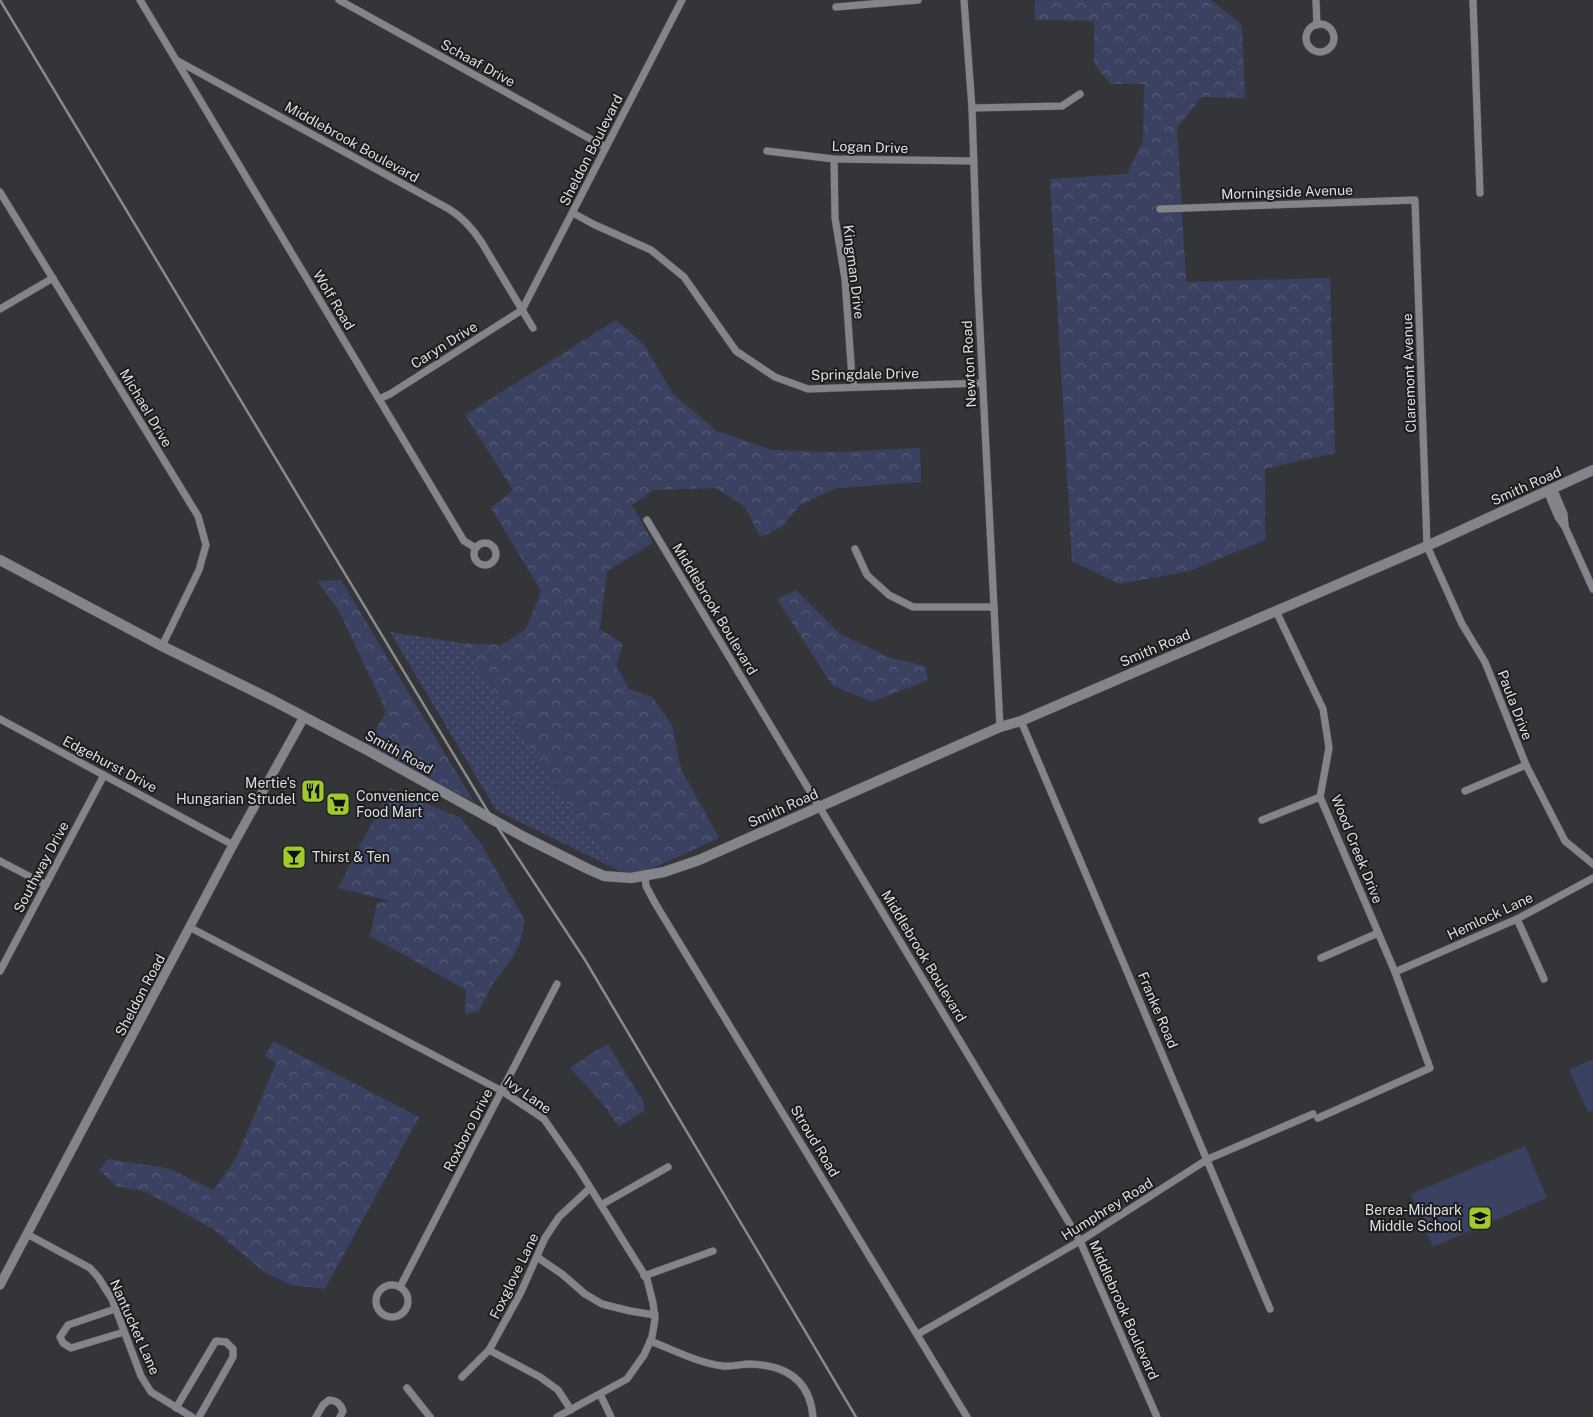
<svg xmlns="http://www.w3.org/2000/svg" width="1593" height="1417" viewBox="0 0 1593 1417" font-family="'Public Sans',sans-serif">
  <style>
    .grass { fill: url(#grass-dots) }
    .forest { fill: url(#forest-crowns) }
    .garden { fill: #3a4161 }
    .lines { fill: none; stroke-linecap: round; stroke-linejoin: round }
    .minor-casing { stroke: #525356; stroke-width: 8 }
    .tertiary-casing { stroke: #525356; stroke-width: 10 }
    .secondary-casing { stroke: #525356; stroke-width: 11 }
    .minor { stroke: #84858a; stroke-width: 7 }
    .tertiary { stroke: #84858a; stroke-width: 9 }
    .secondary { stroke: #84858a; stroke-width: 10 }
    .rail { stroke: #898a8d; stroke-width: 2.5 }
    .labels { text-anchor: middle; dominant-baseline: central; stroke-width: 4; stroke-linejoin: round; paint-order: stroke }
    .street-label { font-size: 14px; fill: #dddee0; stroke: #1d1d1f }
    .poi-label { font-size: 14px; fill: #dddee0; stroke: #1d1d1f; text-anchor: end }
  </style>
  <defs>
    <pattern id="grass-dots" width="8" height="8" patternUnits="userSpaceOnUse" patternTransform="scale(1.25)"><rect width="8" height="8" fill="#3a4161"/><path d="M2 2h.1M6 6h.1" fill="none" stroke="#565c77" stroke-width="1.8" stroke-linecap="round"/></pattern>
    <pattern id="forest-crowns" width="20" height="18" patternUnits="userSpaceOnUse" patternTransform="scale(1.25)"><rect width="20" height="18" fill="#3a4161"/><path d="M2 6a3 3 0 1 1 6 0M12 15a3 3 0 1 1 6 0" fill="none" stroke="#565c77"/></pattern>
  </defs>
  <rect width="100%" height="100%" fill="#343539"/>
  <!-- grass -->
  <polygon class="grass" points="390,632 462,643 569,807 618,870 496,810"/>
  <!-- forest -->
  <g class="forest">
    <polygon points="1035,0 1211,0 1242,25 1245,98 1202,97 1177,128 1186,282 1330,278 1335,453 1265,469 1265,540 1190,571 1119,584 1072,561 1050,179 1127,174 1143,141 1144,84 1111,84 1094,64 1094,21 1035,20"/>
    <polygon points="616,320 643,343 673,394 717,431 772,450 835,452 920,448 921,482 838,488 800,505 782,527 760,537 745,507 716,488 654,490 632,505 653,543 607,571 600,629 623,644 616,666 629,689 652,697 672,725 681,769 719,838 638,875 618,870 569,807 462,643 501,645 526,629 541,591 491,508 513,490 465,415"/>
    <polygon points="341,580 474,802 368,745 386,711 340,613 317,581"/>
    <polygon points="796,590 839,633 888,657 925,666 928,680 872,702 832,685 777,599"/>
    <polygon points="390,788 461,818 481,844 525,921 519,945 512,959 494,982 478,1012 465,1014 466,990 370,936 377,903 390,901 338,888"/>
    <polygon points="273,1041 419,1117 325,1289 292,1285 264,1272 213,1229 146,1192 116,1186 99,1170 108,1159 167,1168 214,1190 237,1156 276,1063 265,1056"/>
    <path d="M608 1044 644 1103V1111L619 1127 602 1103 570 1068C583 1060 594 1050 608 1044Z"/>
  </g>
  <!-- garden -->
  <g class="garden">
    <polygon points="1593,1059 1593,1110 1588,1112 1569,1070"/>
    <polygon points="1525,1146 1547,1198 1433,1247 1411,1194"/>
  </g>
  <g class="lines">
    <!-- minor casing -->
    <g class="minor-casing">
      <g id="minor">
        <path d="M140 0 176 60 449 209C464 218 473 229 482 243L533 328"/>
        <polyline points="339,0 605,147"/>
        <polyline points="964,0 972,108 978,289 1000,727"/>
        <polyline points="1316,0 1317,25"/>
        <polyline points="1473,0 1480,193"/>
        <polyline points="836,7 918,0"/>
        <circle cx="1320" cy="38" r="14"/>
        <polyline points="176,60 464,541 476,548"/>
        <polyline points="972,108 1062,106 1080,94"/>
        <polyline points="767,151 834,159 974,161"/>
        <polyline points="834,159 835,218 845,279 852,378 854,387"/>
        <polyline points="0,192 198,516 206,545 199,570 162,646"/>
        <polyline points="1160,209 1415,200 1427,546 1462,624 1485,662 1526,765 1565,841 1593,864"/>
        <polyline points="573,213 593,224 651,250 684,277 736,351 775,377 808,389 983,383"/>
        <polyline points="0,309 53,278"/>
        <polyline points="379,399 390,394 522,310 682,0"/>
        <polyline points="1553,488 1564,514 1565,526"/>
        <polyline points="1547,491 1558,517 1565,527 1593,589"/>
        <polyline points="647,520 1080,1241 1157,1417"/>
        <circle cx="485" cy="554" r="11"/>
        <polyline points="855,549 867,575 889,595 913,607 994,607"/>
        <polyline points="1276,611 1323,709 1329,748 1320,797 1395,972 1430,1068 1318,1118"/>
        <polyline points="0,719 233,845"/>
        <polyline points="1021,721 1270,1309"/>
        <polyline points="1465,791 1526,765"/>
        <polyline points="1262,820 1320,797"/>
        <polyline points="0,861 46,885"/>
        <polyline points="645,876 646,886 655,903 967,1417"/>
        <polyline points="1517,919 1544,979"/>
        <polyline points="191,928 502,1091 544,1119 578,1168 647,1279 653,1303 655,1319 652,1337 644,1355 627,1379 557,1417"/>
        <polyline points="1321,958 1378,933"/>
        <polyline points="0,971 104,775"/>
        <polyline points="1395,972 1517,919 1593,878"/>
        <polyline points="601,1205 668,1167"/>
        <polyline points="27,1234 90,1268 98,1277 112,1299 141,1376 151,1392 192,1417"/>
        <polyline points="537,1257 562,1274 585,1294 602,1304 630,1311 655,1315"/>
        <polyline points="644,1276 713,1251"/>
        <circle cx="392" cy="1301" r="16"/>
        <polyline points="400,1287 557,984"/>
        <polyline points="115,1309 68,1325 60,1337 63,1343 71,1348 124,1332"/>
        <polyline points="918,1334 1080,1241 1208,1159 1313,1114"/>
        <path d="M650 1341C674 1350 698 1363 723 1366 732 1367 741 1364 750 1364 786 1365 810 1380 813 1417"/>
        <polyline points="489,1350 540,1377 558,1390 571,1410"/>
        <polyline points="462,1377 489,1350 493,1343 521,1292 545,1238 559,1217 590,1188"/>
        <polyline points="407,1388 430,1417"/>
        <polyline points="600,1394 611,1417"/>
        <polyline points="176,1408 214,1344 216,1341 226,1342 233,1349 233,1357 199,1417"/>
        <path d="M316 1417 323 1405 329 1400C337 1401 340 1403 343 1411L340 1417"/>
      </g>
    </g>
    <!-- tertiary casing -->
    <g class="tertiary-casing">
      <polyline id="tertiary" points="0,1285 233,845 304,717"/>
    </g>
    <!-- secondary casing -->
    <g class="secondary-casing">
      <polyline id="secondary" points="0,560 162,646 274,701 369,751 524,837 588,869 604,876 631,878 664,872 699,860 1000,727 1021,721 1427,546 1593,470"/>
    </g>
    <!-- minor -->
    <use href="#minor" class="minor"/>
    <!-- tertiary -->
    <use href="#tertiary" class="tertiary"/>
    <!-- secondary -->
    <use href="#secondary" class="secondary"/>
    <!-- rail -->
    <polyline class="rail" points="0,0 493,820 585,960 856,1417"/>
  </g>
  <!-- icons -->
  <defs>
    <g id="restaurant-square" transform="scale(1.25)"><rect x="-9" y="-9" width="18" height="18" rx="4" fill="#9eca2e" stroke="#1d1d1f"/><path d="M-5-6h1v4h1v-4h1v4h1v-4h1v5L-1.5 .5V6h-2V.5L-5-1ZM5-6V6H3V1.5H1.5Q1.5-4 5-6Z" fill="#111"/></g>
    <g id="supermarket-square" transform="scale(1.25)"><rect x="-9" y="-9" width="18" height="18" rx="4" fill="#9eca2e" stroke="#1d1d1f"/><path d="M-6-5.5h2.5l.6 2H6L4.5 2H-2.5L-4.4-4H-6ZM-1.5 3.2a1.3 1.3 0 1 0 .1 0ZM3 3.2a1.3 1.3 0 1 0 .1 0Z" fill="#111"/></g>
    <g id="bar-square" transform="scale(1.25)"><rect x="-9" y="-9" width="18" height="18" rx="4" fill="#9eca2e" stroke="#1d1d1f"/><path d="M-6-5H6L.8 .8V4.5H3.5V6h-7V4.5H-.8V.8Z" fill="#111"/></g>
    <g id="school-square" transform="scale(1.25)"><rect x="-9" y="-9" width="18" height="18" rx="4" fill="#9eca2e" stroke="#1d1d1f"/><path d="M0-5L7-2L0 1L-7-2ZM-4 1L0 2.5L4 1V4Q0 6-4 4Z" fill="#111"/></g>
  </defs>
  <g fill-rule="evenodd">
    <use href="#restaurant-square" x="313" y="791"/>
    <use href="#supermarket-square" x="338" y="804"/>
    <use href="#bar-square" x="294" y="857"/>
    <use href="#school-square" x="1480" y="1218"/>
  </g>
  <g class="labels">
    <!-- street labels -->
    <g class="street-label">
      <text transform="translate(478 63) rotate(29)">Schaaf Drive</text>
      <text transform="translate(352 142) rotate(29)">Middlebrook Boulevard</text>
      <text transform="translate(870 147) rotate(2)">Logan Drive</text>
      <text transform="translate(591 150) rotate(-63)">Sheldon Boulevard</text>
      <text transform="translate(1287 192) rotate(-2)">Morningside Avenue</text>
      <text transform="translate(854 272) rotate(83)">Kingman Drive</text>
      <text transform="translate(334 300) rotate(59)">Wolf Road</text>
      <text transform="translate(444 345) rotate(-32)">Caryn Drive</text>
      <text transform="translate(969 364) rotate(-93)">Newton Road</text>
      <text transform="translate(1409 373) rotate(-92)">Claremont Avenue</text>
      <text transform="translate(865 374) rotate(-1)">Springdale Drive</text>
      <text transform="translate(146 408) rotate(59)">Michael Drive</text>
      <text transform="translate(1526 486) rotate(-24)">Smith Road</text>
      <text transform="translate(715 609) rotate(59)">Middlebrook Boulevard</text>
      <text transform="translate(1155 648) rotate(-23)">Smith Road</text>
      <text transform="translate(1515 705) rotate(69)">Paula Drive</text>
      <text transform="translate(399 752) rotate(29)">Smith Road</text>
      <text transform="translate(110 764) rotate(28)">Edgehurst Drive</text>
      <text transform="translate(783 808) rotate(-24)">Smith Road</text>
      <text transform="translate(1357 849) rotate(68)">Wood Creek Drive</text>
      <text transform="translate(41 867) rotate(-62)">Southway Drive</text>
      <text transform="translate(1490 916) rotate(-25)">Hemlock Lane</text>
      <text transform="translate(924 956) rotate(59)">Middlebrook Boulevard</text>
      <text transform="translate(140 995) rotate(-62)">Sheldon Road</text>
      <text transform="translate(1158 1010) rotate(67)">Franke Road</text>
      <text transform="translate(528 1095) rotate(35)">Ivy Lane</text>
      <text transform="translate(468 1130) rotate(-63)">Roxboro Drive</text>
      <text transform="translate(815 1141) rotate(59)">Stroud Road</text>
      <text transform="translate(1107 1209) rotate(-32)">Humphrey Road</text>
      <text transform="translate(514 1276) rotate(-64)">Foxglove Lane</text>
      <text transform="translate(1124 1310) rotate(66)">Middlebrook Boulevard</text>
      <text transform="translate(135 1327) rotate(66)">Nantucket Lane</text>
    </g>
    <!-- poi labels -->
    <g class="poi-label">
      <text x="296" y="783">Mertie's<tspan x="296" dy="16">Hungarian Strudel</tspan></text>
      <text x="356" y="796" text-anchor="start">Convenience<tspan x="356" dy="16">Food Mart</tspan></text>
      <text x="312" y="857" text-anchor="start">Thirst &amp; Ten</text>
      <text x="1462" y="1210">Berea-Midpark<tspan x="1462" dy="16">Middle School</tspan></text>
    </g>
  </g>
</svg>
